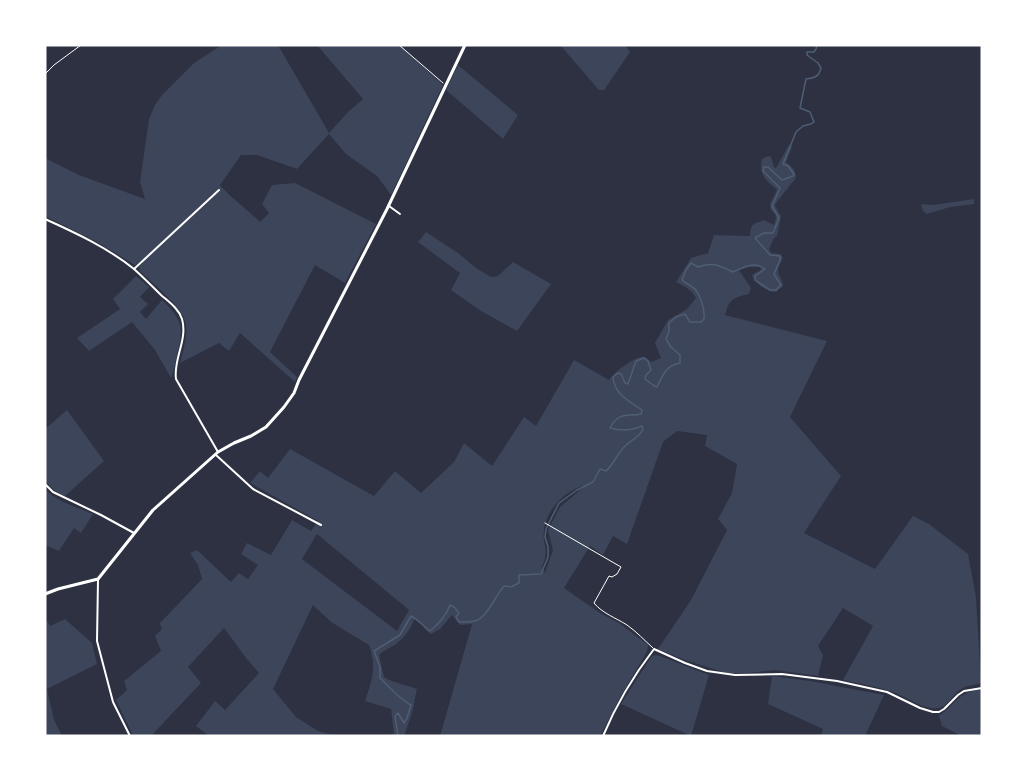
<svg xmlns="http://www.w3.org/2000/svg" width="1027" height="781" viewBox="0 0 1027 781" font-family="'PT Sans',sans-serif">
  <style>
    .green { fill: #3c4559; fill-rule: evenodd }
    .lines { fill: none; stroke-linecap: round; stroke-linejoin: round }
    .stream { stroke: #4f5d75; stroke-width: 1.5 }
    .path { stroke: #fff; stroke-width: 1 }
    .service { stroke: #fff; stroke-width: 1 }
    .minor { stroke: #fff; stroke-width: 2 }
    .tertiary { stroke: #fff; stroke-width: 3 }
  </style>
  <rect width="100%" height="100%" fill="#2d3142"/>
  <!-- green -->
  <g class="green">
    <path d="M222 45H278L329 133 349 111 363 99 317 45H399L443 85 391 195 377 176 346 154 329 134 297 169 257 155H241L220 185C232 199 247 209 260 222L269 213 262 204 272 185 295 183 376 224 345 283 315 265 270 352 297 377 295 382 240 333 229 351 219 343 180 363C183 350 189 334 185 321 182 307 151 282 140 271L139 267 143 263 142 260 135 265 97 242 45 216V158L79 175 145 199 140 182 149 119 155 105 162 95 194 63Z"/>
    <polygon points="560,45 625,45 630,52 604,90 599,90"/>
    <polygon points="458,65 518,115 503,139 446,90"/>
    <path d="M789 145 792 147 786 162 793 168 796 175 795 179 776 203 775 206 781 216 777 236 774 238 769 249 771 253 780 254 783 257C782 261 779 265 778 269 777 274 783 280 783 286L776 292C767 292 756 284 752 276 754 272 758 273 761 269L760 267H750L739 270 751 288 749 294C733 298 730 298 725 315L827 341 790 417 841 476 804 533 875 569 913 516 929 524 968 554 976 597 981 683C976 685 969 685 963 688 953 693 948 707 938 708 924 710 910 699 898 694 880 687 862 684 843 680L873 626 843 608 818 646 823 655 818 676 775 670 748 673H726L682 659 658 649 691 600 727 530 718 519 732 493 737 464 705 446 707 435 677 431 663 442 627 544 613 536 603 555 590 546 564 588 600 613 619 623 648 645 647 652 623 692 600 736H440L472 624 460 625 452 615 440 629 431 634C424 630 421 622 414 619 411 629 404 638 396 644 390 648 384 650 379 655L384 677 389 680 417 689 412 713 404 736H385L394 734 391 709 365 701C372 680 377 667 369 645L331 622 313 605 273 689 296 717 318 731 335 736H209L196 726 215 701 225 710 259 673 246 658 224 628 188 667 201 683 151 736H133L116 700 127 690 124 681 161 651 155 636 162 629 160 623 202 579 198 565 190 553 197 550 231 582 239 573 248 579 258 565 241 554 247 543 271 555 292 520 311 531 318 521 250 483 260 471 268 478 290 449 374 496 395 471 421 493 454 462 464 443 492 466 524 417 536 426 574 360 609 380C613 373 635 356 643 357 647 357 649 360 651 362L661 358 655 343 668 320 687 309 696 298C691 289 684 286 676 282L691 258 708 253 714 235 750 236C751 223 752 225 764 220L774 225C776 218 778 215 771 210L770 204 777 190C766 180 758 175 762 159L768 156 771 157 774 167 776 168ZM586 485 560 507 548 530 553 550 545 573 542 567C550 548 542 546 544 530 546 509 567 489 586 485ZM317 534 409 610 397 631 302 559Z"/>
    <polygon points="974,199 974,204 950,207 927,214 923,211 921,204 933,205"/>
    <polygon points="426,232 458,253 476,268 491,277 498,276 513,262 551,284 517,331 481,311 451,290 460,273 418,242"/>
    <path d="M136 276 149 287 140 297 148 304 140 312 146 319 162 300C183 320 184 328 177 355 175 363 174 371 171 378L155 350 132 322 89 351 77 338 120 309 113 299Z"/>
    <polygon points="67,410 104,461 65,496 55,491 45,481 45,429"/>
    <path d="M45 489C57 502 77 507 93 514L81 533 74 528 59 551 45 545Z"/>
    <polygon points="45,618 50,626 65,619 92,643 97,664 47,689 54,720 62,736 45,736"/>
    <polygon points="655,655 660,656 709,675 691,736 621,704 651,657"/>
    <polygon points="772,676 810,681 884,695 865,736 821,736 823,729 768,704"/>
    <path d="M982 689V736H962L942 726 939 716C957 703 956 693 982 689Z"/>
  </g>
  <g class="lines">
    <!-- stream -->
    <path class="stream" d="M398 736 395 716 398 713 404 723 407 718 411 705C400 699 389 687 380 678V667L374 651 400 635 411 616C419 620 423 626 430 631 440 623 446 616 450 605L454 607 459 613 456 617 459 622C464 622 470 622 475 621 487 618 495 596 504 586L511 587 519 583V575L541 574 548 557V547L545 537 546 529 559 503 577 490 593 482 600 469 606 471C614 464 617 454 625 446 631 440 640 437 643 429L642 426C631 431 621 431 610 428 619 411 627 417 641 414L642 410C629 401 614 394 613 377L618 373 621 374 625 383 628 384 636 361 644 358 648 361 651 370 646 375 645 379 653 385 657 387C663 375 665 366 680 363V355L671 347 666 339 669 331V323L676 317 685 314 690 322H701L704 319C705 309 700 291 691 286 688 284 685 283 682 280L686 270 691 263 698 267C714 262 719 265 733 272 743 267 755 261 765 269L755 276V280L770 290H776L781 285 774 274 780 260V256L770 255 755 238 764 233H773L779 218 772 206 780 188 763 171 764 167H768L782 180 793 176 794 174 788 166 783 164 796 132 803 126 811 124 814 122 810 112 800 108 806 79C814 78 819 77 821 68L818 63 807 55V52H814L816 49 817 45"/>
    <!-- path -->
    <g class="path">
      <polyline points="399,45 443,83"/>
      <polyline points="45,74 54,65 81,45"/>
    </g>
    <!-- service -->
    <path class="service" d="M545 523 621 567 617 574 612 577 609 576 594 603C602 613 616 618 627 625 637 632 644 640 653 648"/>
    <!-- minor -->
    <g class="minor">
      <polyline points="389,206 400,214"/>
      <path d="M45 219C76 233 108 248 134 269 143 277 152 286 161 295 169 302 179 309 182 319 188 340 173 359 176 379L218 452"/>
      <polyline points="134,269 219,190"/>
      <polyline points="216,455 253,489 321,525"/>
      <polyline points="45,484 53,492 101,515 134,533"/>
      <polyline points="98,580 97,641 113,702 130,736"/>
      <path d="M603 736C616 705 634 675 654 649L685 663 707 671 735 675 782 674 837 681 887 692 920 708 933 712H939L944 709 958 695 964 691 982 688"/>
    </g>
    <!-- tertiary -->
    <polyline class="tertiary" points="45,594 58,589 98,579 153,510 218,452 234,443 251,436 266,427 284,407 294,393 299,380 387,209 465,45"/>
  </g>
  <!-- border -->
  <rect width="1027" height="781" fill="none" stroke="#ffffff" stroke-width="93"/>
</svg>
